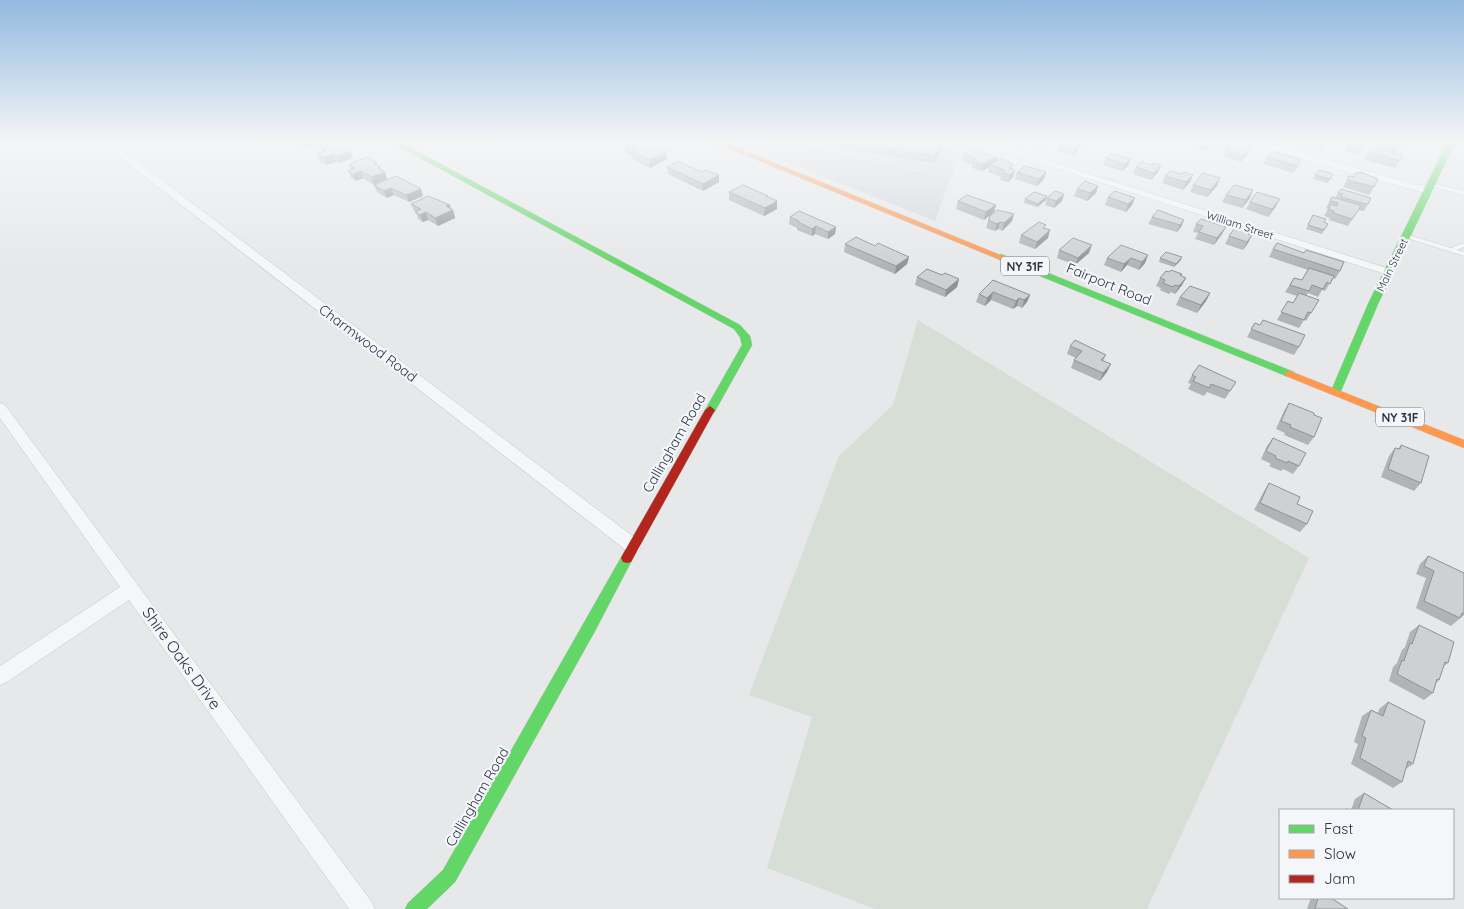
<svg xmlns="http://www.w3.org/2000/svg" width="1464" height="909" viewBox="0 0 1464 909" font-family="Quicksand,sans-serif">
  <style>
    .built { fill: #d4d7dd }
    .green { fill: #d6ded6 }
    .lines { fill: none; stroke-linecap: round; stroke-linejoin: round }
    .lane-casing { stroke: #c4c6c8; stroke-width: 1 }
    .street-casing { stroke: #c4c6c8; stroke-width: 1 }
    .fast-casing { stroke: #c4c6c8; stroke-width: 1 }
    .slow-casing { stroke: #c4c6c8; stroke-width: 1 }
    .jam-casing { stroke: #c4c6c8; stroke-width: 1 }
    .path { stroke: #c5c6ca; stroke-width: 2; stroke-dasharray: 2.5 2.5; stroke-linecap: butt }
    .lane { fill: #f5f6f7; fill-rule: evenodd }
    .street { fill: #f5f6f7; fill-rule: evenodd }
    .fast { fill: #63d668; fill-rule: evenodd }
    .slow { fill: #ff974d; fill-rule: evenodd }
    .jam { fill: #b3261e; fill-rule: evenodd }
    .wall { fill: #b1b3b5 }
    .shaded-wall { fill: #909294 }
    .building { fill: #ced0d3; stroke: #909294 }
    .labels { text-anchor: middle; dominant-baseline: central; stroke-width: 4.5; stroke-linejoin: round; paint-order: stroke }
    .far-street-label { font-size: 11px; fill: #2b3445; stroke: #f4f6f9 }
    .shield { fill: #f4f6f9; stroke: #676e7b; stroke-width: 1 }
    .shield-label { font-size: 12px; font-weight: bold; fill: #2b3445 }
    .street-label { font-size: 14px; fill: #2b3445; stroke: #f4f6f9 }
    .near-street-label { font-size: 16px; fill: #2b3445; stroke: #f4f6f9 }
  </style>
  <rect width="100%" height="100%" fill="#e6e8ea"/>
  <!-- built -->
  <polygon class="built" points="733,141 964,141 935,221"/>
  <!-- green -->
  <polygon class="green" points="918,320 1309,558 1147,909 875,909 767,868 812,717 749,695 839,456 893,405"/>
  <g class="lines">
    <!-- lane casing -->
    <g class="lane-casing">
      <g id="lane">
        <polygon points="1431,183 1464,191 1464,195 1429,186 1428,185"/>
        <polygon points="1406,234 1451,248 1464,243 1464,247 1457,250 1464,252 1464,256 1404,237 1403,236"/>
      </g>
    </g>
    <!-- street casing -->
    <g class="street-casing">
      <g id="street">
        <polygon points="99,141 110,141 639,541 641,546 639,551 633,553 627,551"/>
        <polygon points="971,141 985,141 1393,270 1395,272 1389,276 1385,274"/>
        <polygon points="1241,141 1256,141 1433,189 1434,191 1429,194 1425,193 1243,143"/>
        <polygon points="0,403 5,405 371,901 375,909 349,909 129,600 7,682 0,685 0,666 120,587 0,418"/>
      </g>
    </g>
    <!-- fast casing -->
    <g class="fast-casing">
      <g id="fast">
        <polygon points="389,141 398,141 740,325 750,336 752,345 714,413 706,413 705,410 742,345 740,337 734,329"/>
        <polygon points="1448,141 1456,141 1378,304 1341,391 1336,394 1332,393 1331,391 1368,304"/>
        <polygon points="1001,254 1294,372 1295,374 1290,377 1286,376 998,259 997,257"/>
        <polygon points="627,553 631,554 633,558 631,562 595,631 455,882 427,909 405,909 408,903 443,870 623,554"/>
      </g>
    </g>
    <!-- slow casing -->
    <g class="slow-casing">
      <g id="slow">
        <polygon points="711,141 721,141 1005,257 1001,260 998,259"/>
        <polygon points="1290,371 1464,440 1464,448 1286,376 1285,374 1286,372"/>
      </g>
    </g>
    <!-- jam casing -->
    <g class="jam-casing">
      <polygon id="jam" points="710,406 715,410 631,562 627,563 623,562 621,558 623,554 705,410"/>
    </g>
    <!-- path -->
    <path class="path" d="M770 141 910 173C938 174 940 170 949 145L946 141"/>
    <!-- lane -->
    <use href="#lane" class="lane"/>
    <!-- street -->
    <use href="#street" class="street"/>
    <!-- fast -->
    <use href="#fast" class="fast"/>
    <!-- slow -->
    <use href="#slow" class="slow"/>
    <!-- jam -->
    <use href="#jam" class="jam"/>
  </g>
  <!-- wall -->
  <g class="wall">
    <polygon points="298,141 324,141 324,142 306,149 300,146"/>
    <polygon points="818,141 942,141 940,153 934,163 838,148"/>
    <polygon points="1026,141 1052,141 1044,148 1028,144 1028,143 1026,142"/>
    <polygon points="1064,141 1078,151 1073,156 1057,152 1060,145"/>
    <polygon points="1179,141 1189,141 1188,142 1183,142"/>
    <polygon points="1196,141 1219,141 1218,144 1213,149 1209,148 1206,151 1193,148"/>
    <polygon points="1306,141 1326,141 1321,150 1304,145"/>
    <polygon points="1377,141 1395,142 1401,144 1395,153 1403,155 1395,168 1364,160 1371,147 1373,148"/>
    <polygon points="646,144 667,152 667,159 650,168 632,159 632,155 626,154 625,147"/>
    <polygon points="1349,144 1362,147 1358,155 1345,151"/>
    <polygon points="320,146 353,158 339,163 336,162 327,165 319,161 317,154 322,152"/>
    <polygon points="1226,149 1249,152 1241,162 1223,156"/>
    <polygon points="1111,153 1128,166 1122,171 1103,165 1105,158"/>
    <polygon points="963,154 997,157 996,161 1013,164 1012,169 1015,170 1013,177 1008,182 1000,180 1001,177 988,172 989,167 982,171 972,168 972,165 962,161"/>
    <polygon points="1267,157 1301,159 1298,167 1293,173 1263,164"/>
    <polygon points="376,162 377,165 380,167 381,170 385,172 387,179 374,185 363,178 356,181 351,178 348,171 351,170 349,164"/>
    <polygon points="1161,165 1158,172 1151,180 1133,174 1136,167"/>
    <polygon points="667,167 719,175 719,182 703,191 668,174"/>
    <polygon points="1319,170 1333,174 1328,183 1313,179"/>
    <polygon points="1017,172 1046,172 1044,179 1037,186 1015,179"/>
    <polygon points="396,176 423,196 409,202 394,195 387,198 377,192 374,185"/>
    <polygon points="1165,176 1190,182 1183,190 1162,183"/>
    <polygon points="1349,176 1354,177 1374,187 1369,195 1343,187"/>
    <polygon points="1193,185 1217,186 1207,197 1190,192"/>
    <polygon points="1098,186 1096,193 1087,201 1074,196 1077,189"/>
    <polygon points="1341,189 1371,198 1364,211 1358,210 1348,226 1329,220 1330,218 1324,216 1328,209 1326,208 1332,197 1335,198"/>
    <polygon points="729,192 768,197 777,201 777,209 764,216 729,200"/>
    <polygon points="1064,194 1062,201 1054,208 1045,205 1047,198"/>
    <polygon points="1226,195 1250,198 1242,208 1222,202"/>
    <polygon points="1108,197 1135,198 1132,205 1126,212 1105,205"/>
    <polygon points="1025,199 1046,200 1037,207 1024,203"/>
    <polygon points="958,201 996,205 994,212 984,220 956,209"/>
    <polygon points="1250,202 1276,206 1268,217 1246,209"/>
    <polygon points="411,204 450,205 451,209 453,210 455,218 438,226 428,220 423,222 418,219 416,212 414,211"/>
    <polygon points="1313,215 1324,222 1328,224 1322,234 1306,229"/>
    <polygon points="790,217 836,227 835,234 828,239 815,234 812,236 797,230 797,228 789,224"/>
    <polygon points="989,217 1012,221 1002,231 998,229 995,231 986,228"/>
    <polygon points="1152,217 1184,220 1181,227 1177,232 1148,224"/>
    <polygon points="1196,224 1226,227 1222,234 1214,245 1195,239 1198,233 1193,232"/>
    <polygon points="1045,229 1048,238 1035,249 1019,243 1021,235"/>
    <polygon points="1248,234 1252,235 1248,243 1243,250 1225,244 1229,236"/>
    <polygon points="845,244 875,246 909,257 907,264 895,274 844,252"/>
    <polygon points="1273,249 1340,271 1335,279 1333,278 1325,291 1322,290 1318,297 1308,293 1306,296 1311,313 1306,321 1304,320 1299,328 1277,320 1288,301 1293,303 1297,296 1285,292 1294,278 1302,280 1308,270 1269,257"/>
    <polygon points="1059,250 1089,253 1075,265 1057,258"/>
    <polygon points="1148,255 1145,263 1139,270 1127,265 1121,272 1104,265 1107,258"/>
    <polygon points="1182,257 1180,261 1174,267 1159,262 1160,258"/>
    <polygon points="942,275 959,279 957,287 945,297 915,285 917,277"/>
    <polygon points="1181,276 1186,278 1182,285 1175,294 1171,292 1169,294 1160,290 1161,288 1156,286 1160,278"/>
    <polygon points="993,280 1030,295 1027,302 1022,308 1017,306 1013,309 991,300 985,306 976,302 979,294"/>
    <polygon points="1210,293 1206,301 1197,313 1176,305 1180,297"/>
    <polygon points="1255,323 1299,347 1294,355 1247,337"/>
    <polygon points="1070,346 1106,355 1103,361 1107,372 1100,381 1071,368 1074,360 1076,358 1067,354"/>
    <polygon points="1192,375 1236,382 1225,399 1207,392 1204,396 1188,389 1191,384 1188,383"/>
    <polygon points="1289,403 1314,437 1308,445 1284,435 1285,433 1276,429 1284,411"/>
    <polygon points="1273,438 1299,466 1293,474 1283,469 1281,471 1269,466 1271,464 1261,459 1267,446"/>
    <polygon points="1401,445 1421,483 1414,491 1381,477 1389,456 1395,448 1398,449"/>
    <polygon points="1269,483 1297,504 1307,524 1300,532 1254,510 1264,491"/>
    <polygon points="1428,556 1464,573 1464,615 1451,626 1416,608 1426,578 1416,574 1420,564"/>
    <polygon points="1419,625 1448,663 1444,666 1439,680 1436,683 1433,693 1424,700 1389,681 1393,667 1397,663 1402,650 1405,647 1410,632"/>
    <polygon points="1388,702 1413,764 1406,769 1402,782 1393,788 1351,764 1358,744 1354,742 1362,716 1371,710 1378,713 1379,709"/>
    <polygon points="1364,793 1393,810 1343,810 1347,808 1351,810 1355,799"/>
    <polygon points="1311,898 1331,898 1348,909 1306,909 1307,909"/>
  </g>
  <!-- shaded-wall -->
  <g class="shaded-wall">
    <polygon points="307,141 324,141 324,142 306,149 303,142"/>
    <polygon points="941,141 941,146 942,146 940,153 934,163 935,156"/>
    <polygon points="1046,141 1052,141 1044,148"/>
    <polygon points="1212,141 1209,148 1206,151 1209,144"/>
    <polygon points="1217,141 1219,141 1218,144 1213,149"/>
    <polygon points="1081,144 1078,151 1073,156 1075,149"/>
    <polygon points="1252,145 1249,152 1241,162 1244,155"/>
    <polygon points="351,151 353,158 339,163 336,156"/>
    <polygon points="667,152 667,159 650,168 650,160"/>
    <polygon points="333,154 336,162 327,165 324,158"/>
    <polygon points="997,157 995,164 990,165 989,167 982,171 983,164"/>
    <polygon points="1131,159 1128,166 1122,171 1125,164"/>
    <polygon points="376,162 378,168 380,167 382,173 385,172 387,179 374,185 372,177 374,163"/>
    <polygon points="1161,165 1158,172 1151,180 1154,173"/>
    <polygon points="1015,170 1013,177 1008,182 1010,175"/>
    <polygon points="361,171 363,178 356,181 353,174"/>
    <polygon points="1046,172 1044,179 1037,186 1039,179"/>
    <polygon points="719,175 719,182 703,191 703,184"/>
    <polygon points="1193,175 1190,182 1183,190 1186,182"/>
    <polygon points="1220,178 1217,186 1207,197 1211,190"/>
    <polygon points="1098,186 1096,193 1087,201 1090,193"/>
    <polygon points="391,188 394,195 387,198 384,191"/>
    <polygon points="421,189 423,196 409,202 406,195"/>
    <polygon points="1253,190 1250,198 1242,208 1246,200"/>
    <polygon points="1064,194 1062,201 1054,208 1056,201"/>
    <polygon points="1047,196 1046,200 1037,207 1038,204"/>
    <polygon points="1135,198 1132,205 1126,212 1128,204"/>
    <polygon points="1280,199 1276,206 1268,217 1272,209"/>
    <polygon points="777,201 777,209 764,216 765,208"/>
    <polygon points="450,205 451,211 453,210 455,218 438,226 435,218 446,206"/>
    <polygon points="996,205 994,212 984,220 986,212"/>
    <polygon points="426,212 428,220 423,222 420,215"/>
    <polygon points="1014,214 1012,221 1002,231 1004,223"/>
    <polygon points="1184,220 1181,227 1177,232 1180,225"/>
    <polygon points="1000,222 998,229 995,231 997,224"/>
    <polygon points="816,226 815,234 812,236 812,229"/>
    <polygon points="836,227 835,234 828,239 828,232"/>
    <polygon points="1226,227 1222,234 1214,245 1217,238"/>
    <polygon points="1050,230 1048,238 1035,249 1037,242"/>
    <polygon points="1252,235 1248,243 1243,250 1247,242"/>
    <polygon points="1092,245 1089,253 1075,265 1078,258"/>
    <polygon points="1148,255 1145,263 1139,270 1142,262"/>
    <polygon points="909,257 907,264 895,274 896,266"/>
    <polygon points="1182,257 1180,261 1174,267 1176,264"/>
    <polygon points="1131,258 1127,265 1121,272 1124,264"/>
    <polygon points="1186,278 1182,285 1175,294 1179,286"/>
    <polygon points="959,279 957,287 945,297 946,290"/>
    <polygon points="993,292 991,300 985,306 987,298"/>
    <polygon points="1210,293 1206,301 1197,313 1201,305"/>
    <polygon points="1030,295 1027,302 1022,308 1024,300"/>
    <polygon points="1019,298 1017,306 1013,309 1016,301"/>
    <polygon points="1111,364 1107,372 1100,381 1103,373"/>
  </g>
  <!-- building -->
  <g class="building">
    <polygon points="335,141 337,141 351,151 336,156 333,154 324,158 317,154 326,150 320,146"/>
    <polygon points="629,141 646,142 645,143 667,152 650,160 632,152 637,149 625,147"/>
    <polygon points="840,141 941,141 940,145 942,146 935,156"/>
    <polygon points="1064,141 1069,141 1081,144 1075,149 1060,145"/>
    <polygon points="1197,141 1212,141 1209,144"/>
    <polygon points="1233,141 1235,141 1252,145 1244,155 1226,149"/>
    <polygon points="1377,141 1395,141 1395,142 1401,144 1399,147"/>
    <polygon points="1349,144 1362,147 1360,151 1347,148"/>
    <polygon points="1371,147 1403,155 1400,161 1368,152"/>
    <polygon points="970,149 997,157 983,164 973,161 976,159 963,154"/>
    <polygon points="1272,151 1301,159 1297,166 1267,157"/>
    <polygon points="1111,153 1131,159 1125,164 1105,158"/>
    <polygon points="367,157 376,162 374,163 380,167 378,168 385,172 372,177 361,171 353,174 348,171 355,168 349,164"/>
    <polygon points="999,158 1009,161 1008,163 1013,164 1009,168 1015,170 1010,175 1002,172 1005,170 990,165"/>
    <polygon points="678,161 701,172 706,170 719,175 703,184 667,167"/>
    <polygon points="1141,162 1151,165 1153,163 1161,165 1154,173 1136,167"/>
    <polygon points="1025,166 1046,172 1039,179 1017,172"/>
    <polygon points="1319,170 1333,174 1330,179 1315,175"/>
    <polygon points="1170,171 1182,174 1184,172 1193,175 1186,182 1165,176"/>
    <polygon points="1361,172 1378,179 1374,187 1347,180 1349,176 1354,177 1356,173"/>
    <polygon points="1203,173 1220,178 1211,190 1193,185"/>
    <polygon points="396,176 421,189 406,195 391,188 384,191 374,185"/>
    <polygon points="1085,181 1098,186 1090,193 1077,189"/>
    <polygon points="743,185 768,196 766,196 777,201 765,208 729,192"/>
    <polygon points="1234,185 1253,190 1246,200 1226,195"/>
    <polygon points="1341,189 1371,198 1368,204 1365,204 1341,197 1343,194 1338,193"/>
    <polygon points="1055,191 1064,194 1056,201 1047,198"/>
    <polygon points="1115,191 1135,198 1128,204 1108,197"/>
    <polygon points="1034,192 1047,196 1038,204 1025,199"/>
    <polygon points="1257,192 1280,199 1272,209 1250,202"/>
    <polygon points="967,195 996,205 986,212 958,201"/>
    <polygon points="428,196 450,205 446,206 453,210 435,218 426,212 420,215 415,212 421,209 411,204"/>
    <polygon points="1332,197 1360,205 1360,208 1352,219 1333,213 1334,211 1328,209 1331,204 1337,206 1338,203 1330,201"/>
    <polygon points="997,210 1014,214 1004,223 1000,222 997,224 988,220 990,218 989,217"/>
    <polygon points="1158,210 1184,220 1180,225 1152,217"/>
    <polygon points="799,211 836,227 828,232 816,226 812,229 798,222 799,221 790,217"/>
    <polygon points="1313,215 1326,219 1324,222 1328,224 1324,230 1308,225"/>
    <polygon points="1201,219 1226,227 1217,238 1199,232 1203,226 1196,224"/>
    <polygon points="1039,222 1046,225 1043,228 1050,230 1037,242 1021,235"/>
    <polygon points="1238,228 1250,232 1248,234 1252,235 1247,242 1229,236 1234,229 1237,230"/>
    <polygon points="856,237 875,246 878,243 909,257 896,266 845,244"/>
    <polygon points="1073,238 1092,245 1078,258 1059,250"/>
    <polygon points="1277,243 1304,253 1306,250 1344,262 1340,271 1273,249"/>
    <polygon points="1121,245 1148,255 1142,262 1131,258 1124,264 1107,258"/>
    <polygon points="1166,252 1182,257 1176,264 1160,258"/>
    <polygon points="1309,268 1334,276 1330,284 1327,282 1323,289 1312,285 1309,291 1290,285 1294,278 1302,280"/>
    <polygon points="927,269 942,275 945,273 959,279 946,290 917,277"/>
    <polygon points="1171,270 1182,274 1180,275 1186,278 1179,286 1175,285 1173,287 1163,283 1165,280 1160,278 1166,271 1169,272"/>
    <polygon points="993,280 1030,295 1024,300 1019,298 1016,301 993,292 987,298 979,294"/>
    <polygon points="1190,286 1210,293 1201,305 1180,297"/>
    <polygon points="1299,293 1319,300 1311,313 1308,312 1304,320 1281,312 1288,301 1293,303"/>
    <polygon points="1263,320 1305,335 1299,347 1251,329 1255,323 1260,325"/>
    <polygon points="1075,340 1106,355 1101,360 1111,364 1103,373 1074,360 1082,351 1070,346"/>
    <polygon points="1199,365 1236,382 1230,391 1211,384 1209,388 1193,381 1196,377 1192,375"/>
    <polygon points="1289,403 1314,413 1314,415 1322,418 1314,437 1290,427 1291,425 1281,421"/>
    <polygon points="1273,438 1306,453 1299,466 1288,461 1287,463 1275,458 1276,456 1266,451"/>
    <polygon points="1401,445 1429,456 1421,483 1388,469 1395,448 1400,449"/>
    <polygon points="1269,483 1300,497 1297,504 1313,511 1307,524 1260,503"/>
    <polygon points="1428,556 1464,573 1464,614 1462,613 1460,618 1424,601 1434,571 1424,566"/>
    <polygon points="1419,625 1454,642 1448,663 1445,662 1439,680 1437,679 1433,693 1397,674 1402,660 1404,661 1410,643 1412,644"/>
    <polygon points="1388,702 1425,721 1413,764 1408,761 1402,782 1360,758 1366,738 1362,736 1371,710 1383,716"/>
    <polygon points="1364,793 1393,810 1358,810"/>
    <polygon points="1318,898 1331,898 1348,909 1315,909"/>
  </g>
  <!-- sky -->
  <linearGradient id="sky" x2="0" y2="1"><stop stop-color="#93bae0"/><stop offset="0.53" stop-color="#f4f5f6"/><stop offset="1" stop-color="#f4f5f6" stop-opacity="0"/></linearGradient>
  <rect width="1464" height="268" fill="url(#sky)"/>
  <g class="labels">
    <!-- far-street labels -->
    <g class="far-street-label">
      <text transform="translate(1240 225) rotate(18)">William Street</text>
      <text transform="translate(1392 265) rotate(-64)">Main Street</text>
    </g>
    <!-- shield labels -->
    <g class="shield">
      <rect x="1001" y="256.5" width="48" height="19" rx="4"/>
      <rect x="1376" y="407.5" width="48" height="19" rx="4"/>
    </g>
    <g class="shield-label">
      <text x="1025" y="266">NY 31F</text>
      <text x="1400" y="417">NY 31F</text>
    </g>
    <!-- street labels -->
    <g class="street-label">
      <text transform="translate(1109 284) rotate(22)">Fairport Road</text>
      <text transform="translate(368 343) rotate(37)">Charmwood Road</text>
      <text transform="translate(674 443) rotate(-60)">Callingham Road</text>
      <text transform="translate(477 797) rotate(-60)">Callingham Road</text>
    </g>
    <!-- near-street labels -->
    <g class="near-street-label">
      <text transform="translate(182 658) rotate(54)">Shire Oaks Drive</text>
    </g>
  </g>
  <!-- legend -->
  <rect x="1279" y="809" width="175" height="90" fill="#f4f6f9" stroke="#a4a8b1"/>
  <rect x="1289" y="825" width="25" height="8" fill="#63d668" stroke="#a4a8b1"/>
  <text x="1324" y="834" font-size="15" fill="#2b3445">Fast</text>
  <rect x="1289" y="850" width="25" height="8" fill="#ff974d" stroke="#a4a8b1"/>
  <text x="1324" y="859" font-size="15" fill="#2b3445">Slow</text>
  <rect x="1289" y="875" width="25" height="8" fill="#b3261e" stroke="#a4a8b1"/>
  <text x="1324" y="884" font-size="15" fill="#2b3445">Jam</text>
</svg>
